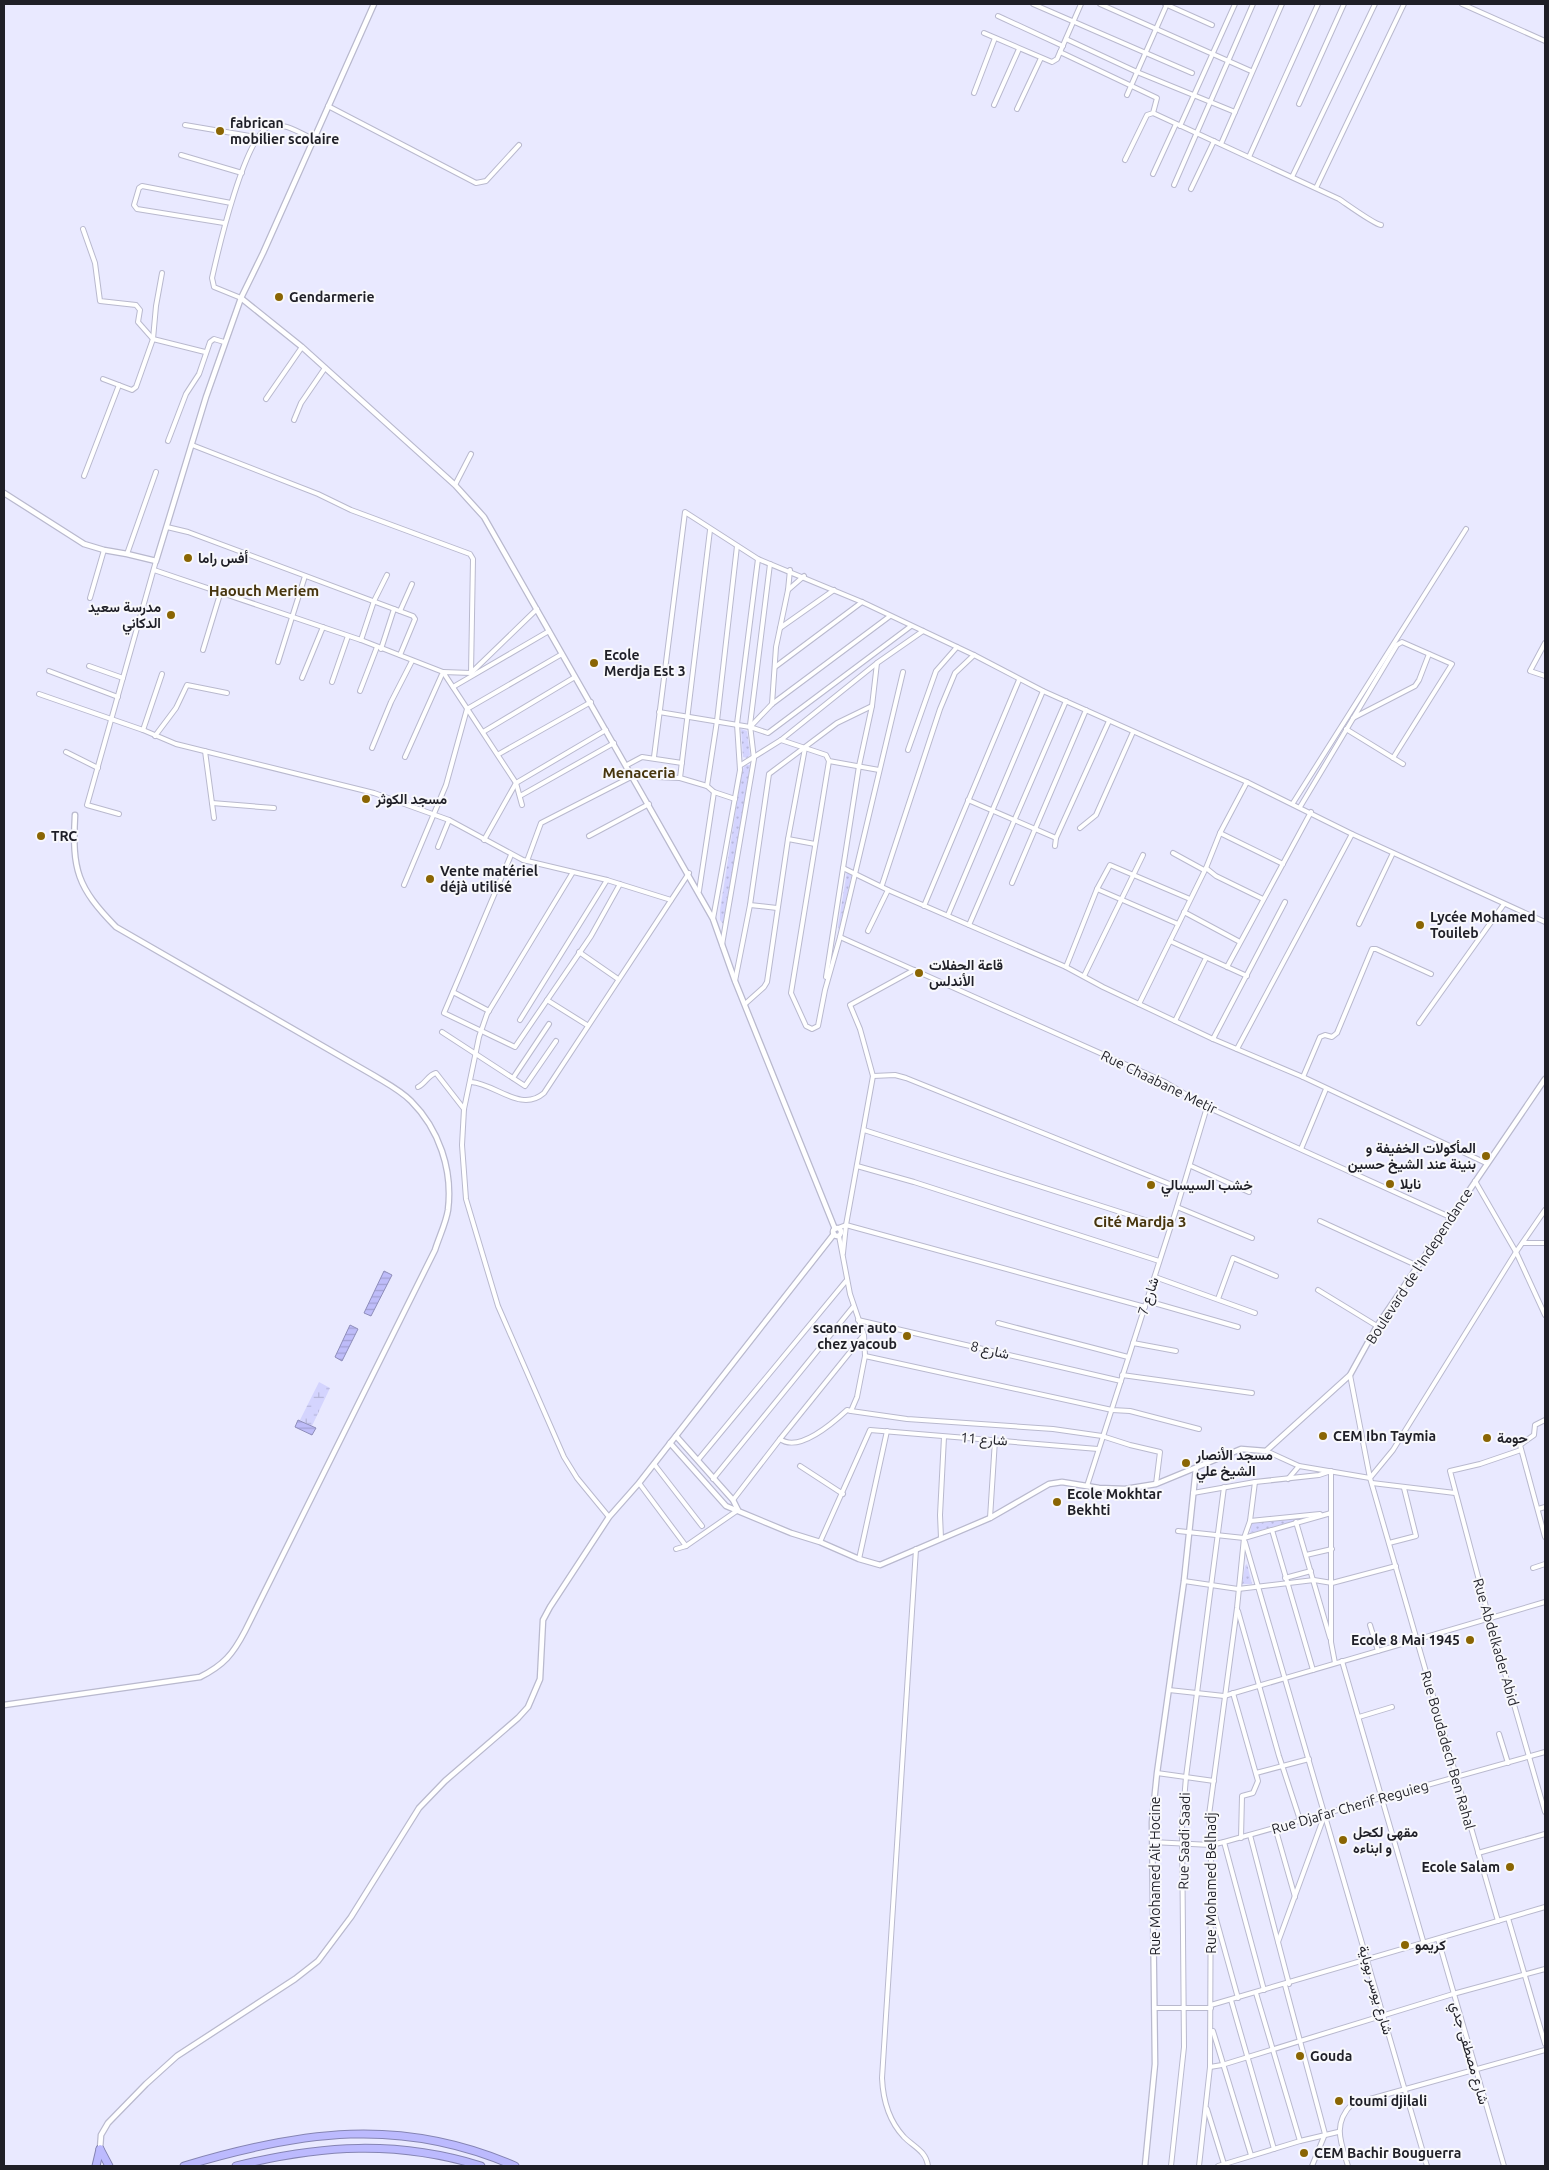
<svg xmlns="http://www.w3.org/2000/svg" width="1549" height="2170" viewBox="0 0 1549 2170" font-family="Ubuntu,Vazirmatn,sans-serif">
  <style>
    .grass { fill: url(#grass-dots) }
    .wetland { fill: url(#wetland-marsh) }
    .water { fill: url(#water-rules); stroke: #8e8dba }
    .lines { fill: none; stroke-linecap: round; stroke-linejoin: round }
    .minor-casing { stroke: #b9b9ce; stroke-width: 6 }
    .tertiary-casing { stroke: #b9b9ce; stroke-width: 7 }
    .motorway-casing { stroke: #8584b3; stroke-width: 9 }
    .minor { stroke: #fff; stroke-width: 4 }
    .tertiary { stroke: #fff; stroke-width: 4.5 }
    .motorway { stroke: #bcbafe; stroke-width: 7 }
    .poi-dot { fill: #8a6503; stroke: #f8f8fc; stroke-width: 2 }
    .labels { text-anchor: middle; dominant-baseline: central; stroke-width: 4; stroke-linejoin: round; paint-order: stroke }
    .poi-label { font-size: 14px; font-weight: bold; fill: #1f1f27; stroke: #f8f8fc; text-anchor: start }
    .street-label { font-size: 14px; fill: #1f1f27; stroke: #f8f8fc }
    .neighbourhood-label { font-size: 15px; font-weight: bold; fill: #47350e; stroke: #f8f8fc }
  </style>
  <defs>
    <pattern id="grass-dots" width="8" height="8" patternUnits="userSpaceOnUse" patternTransform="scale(1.25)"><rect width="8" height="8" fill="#d4d4fe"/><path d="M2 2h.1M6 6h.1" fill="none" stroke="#b6b6da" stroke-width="1.8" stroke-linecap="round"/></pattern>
    <pattern id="wetland-marsh" width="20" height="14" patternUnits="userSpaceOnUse" patternTransform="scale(1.25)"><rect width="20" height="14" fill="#d4d4fe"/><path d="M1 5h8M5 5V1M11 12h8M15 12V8" fill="none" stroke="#b6b6da"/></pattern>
    <pattern id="water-rules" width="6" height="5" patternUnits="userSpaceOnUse" patternTransform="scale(1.25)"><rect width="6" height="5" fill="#bebcf9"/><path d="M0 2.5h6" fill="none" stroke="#a3a1d5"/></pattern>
  </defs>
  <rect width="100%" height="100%" fill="#e9e9ff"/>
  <!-- grass -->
  <g class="grass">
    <polygon points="741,729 747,731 750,755 747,758 743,757"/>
    <polygon points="745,765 750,765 726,924 724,925 720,920 720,910 742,771"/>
    <polygon points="847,871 852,873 839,930 838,926"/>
    <polygon points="1304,1517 1303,1519 1250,1533 1252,1523"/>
    <polygon points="1247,1564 1252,1584 1242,1584 1245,1566"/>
  </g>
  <!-- wetland -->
  <polygon class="wetland" points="319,1382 330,1388 312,1426 300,1420"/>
  <!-- water -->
  <g class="water">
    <polygon points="384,1271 392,1275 371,1316 364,1313"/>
    <polygon points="350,1325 358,1329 342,1361 335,1357"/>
    <polygon points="298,1420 316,1428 312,1435 295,1427"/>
  </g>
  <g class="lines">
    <!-- minor casing -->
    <g class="minor-casing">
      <g id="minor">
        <polyline points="1033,4 1192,73"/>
        <polyline points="1100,4 1251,71"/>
        <polyline points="1165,4 1212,25"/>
        <polyline points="1462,4 1545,41"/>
        <polyline points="998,16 1063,46"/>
        <polyline points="984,33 1052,62 1057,59 1081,4"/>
        <polyline points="1066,39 1137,72 1235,112"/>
        <polyline points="1060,52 1157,98 1153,113 1147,115 1125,160"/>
        <polyline points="974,93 995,38"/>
        <polyline points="1127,95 1167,4"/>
        <polyline points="1299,104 1344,4"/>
        <polyline points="994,105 1019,49"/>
        <polyline points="328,106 476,183 486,181 519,145"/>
        <polyline points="1017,109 1041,58"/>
        <path d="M1153 113 1339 199C1348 205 1374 224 1381 225"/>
        <polyline points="185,125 256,137"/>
        <polyline points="1180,126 1235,4"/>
        <polyline points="1221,144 1282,4"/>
        <polyline points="181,155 242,173"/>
        <polyline points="1249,157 1318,4"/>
        <polyline points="1153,174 1176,124"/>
        <polyline points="1292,177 1375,4"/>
        <polyline points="1174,185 1253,4"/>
        <polyline points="1316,188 1404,4"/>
        <polyline points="1191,189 1214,141"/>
        <polyline points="224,223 137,209 134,205 139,188 142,186 231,203"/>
        <polyline points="83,229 95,263 100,301 136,305 140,310 138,322 153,339 205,352"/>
        <path d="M241 298 214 287 212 278C218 251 245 134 270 126 284 122 300 133 313 139"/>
        <polyline points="103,379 132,390 136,387 153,339 156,306 162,273"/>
        <polyline points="266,399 302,347"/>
        <polyline points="294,420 301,403 325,368"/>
        <polyline points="168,441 186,394 199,374 210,342 214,339 224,342"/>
        <polyline points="192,445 318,494 351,510 470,554 473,559 471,673"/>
        <polyline points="84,476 119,385"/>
        <polyline points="455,485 471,454"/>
        <polyline points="167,527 188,532 413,616 415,619 400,655"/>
        <polyline points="710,530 680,778 707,786 714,792 735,799"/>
        <polyline points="127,554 156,472"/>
        <polyline points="154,570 361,640 443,672 405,757"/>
        <polyline points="788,590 804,576"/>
        <polyline points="90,598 104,550"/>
        <polyline points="400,611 412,584"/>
        <polyline points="780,628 834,590"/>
        <polyline points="361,640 374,601 387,575"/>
        <polyline points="1545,643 1530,671 1545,676"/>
        <polyline points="381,649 394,609"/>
        <polyline points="203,650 221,591"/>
        <polyline points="278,662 305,576"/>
        <polyline points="89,666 123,678"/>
        <polyline points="775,667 862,602"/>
        <polyline points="49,671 118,697"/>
        <polyline points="302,678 323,627"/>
        <polyline points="332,682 348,636"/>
        <polyline points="453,687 549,631"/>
        <polyline points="360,691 377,647"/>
        <polyline points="39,694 143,730 176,744 374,793 449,820 523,860 607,880 671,900"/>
        <polyline points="772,704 776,647 788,590 790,570"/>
        <polyline points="659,712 750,727 768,733 911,626"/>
        <polyline points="1353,718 1415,686 1419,680 1429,654"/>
        <polyline points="752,725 772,704 890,616"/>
        <polyline points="1346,729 1403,764"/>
        <polyline points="143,730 162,674"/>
        <polyline points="483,732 575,677"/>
        <polyline points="155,736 176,708 187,685 227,693"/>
        <polyline points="781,740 826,755 829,761 879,770"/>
        <polyline points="372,748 391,702 412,661"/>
        <polyline points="908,750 936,671 957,647"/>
        <polyline points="205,751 214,818"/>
        <polyline points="66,752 98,768"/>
        <polyline points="499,754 591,702"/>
        <polyline points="654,757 685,512 758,559 862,602 974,655 1043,691 1247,782 1352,834 1545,922"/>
        <polyline points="829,761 791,993 806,1026 812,1029 818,1026 825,990 840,937 903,672"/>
        <polyline points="627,765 642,757 682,763"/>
        <polyline points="741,765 781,740 877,663 923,631"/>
        <polyline points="707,786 717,721 737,546"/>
        <polyline points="520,796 614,743"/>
        <polyline points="968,800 1056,838"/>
        <polyline points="212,803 274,808"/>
        <polyline points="1293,803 1466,529"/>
        <polyline points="522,805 516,783 443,672 471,673 537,609"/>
        <polyline points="1300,807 1397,645 1402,642 1452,664 1393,758"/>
        <polyline points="119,814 87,805 156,561"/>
        <polyline points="1080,828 1096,815 1133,732"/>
        <polyline points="1220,833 1283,864"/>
        <polyline points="589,836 649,804"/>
        <polyline points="788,839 815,844"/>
        <polyline points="484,840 516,783 606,730"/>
        <polyline points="1055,846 1056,838 1109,721"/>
        <polyline points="438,847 449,820"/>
        <polyline points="1173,853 1204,870"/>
        <polyline points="511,855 444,1013 515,1047 591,936 620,884"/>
        <polyline points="527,861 541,823 633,776 680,778"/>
        <polyline points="843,868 888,890 1066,967 1103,987 1213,1039 1303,1077 1486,1163"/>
        <polyline points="1206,868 1216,876 1263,899"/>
        <polyline points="573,872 487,1014 479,1037 464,1109 462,1145 466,1199 498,1306 564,1457 577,1478 609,1517"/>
        <polyline points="1012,883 1086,710"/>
        <polyline points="404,885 446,785 467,709 562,654"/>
        <polyline points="882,885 940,709 955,673 974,655"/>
        <polyline points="1097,889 1178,924"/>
        <polyline points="699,891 714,792"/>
        <polyline points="750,905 777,908"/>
        <polyline points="924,906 1019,680"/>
        <polyline points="1184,912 1240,942"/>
        <polyline points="948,915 1043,691"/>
        <polyline points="713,919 740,770 737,724 758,559"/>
        <polyline points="1359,924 1393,853"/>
        <polyline points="969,925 1066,701"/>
        <polyline points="868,931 888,890"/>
        <polyline points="840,937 1165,1082 1207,1107 1450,1217"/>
        <polyline points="1170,941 1247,976"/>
        <polyline points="722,945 754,759 750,725 770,564"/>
        <polyline points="579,952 618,979"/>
        <polyline points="1066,967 1097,889 1110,865 1190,899"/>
        <polyline points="1227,967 1311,812"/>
        <polyline points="1084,976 1143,855"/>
        <polyline points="826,977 859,766 872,706 877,663"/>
        <polyline points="735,981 750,905 769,774 837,723 872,706"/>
        <polyline points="453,992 489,1011"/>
        <polyline points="547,1000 587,1025"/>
        <polyline points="745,1004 764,987 767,982 788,839 805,748"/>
        <polyline points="1139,1004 1206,868 1220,833 1247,782"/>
        <polyline points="520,1020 607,880"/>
        <polyline points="1175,1021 1206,958"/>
        <polyline points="1419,1023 1504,904"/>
        <polyline points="442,1032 525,1086 556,1041"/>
        <polyline points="1213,1039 1285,902"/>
        <polyline points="1237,1049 1352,834"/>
        <polyline points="873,1076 895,1075 906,1078 1182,1189"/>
        <polyline points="1303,1077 1320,1037 1325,1035 1332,1037 1337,1033 1372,949 1376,949 1431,974"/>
        <polyline points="513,1078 549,1024"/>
        <path d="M471 1082C496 1084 521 1113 544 1093L689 873"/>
        <path d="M418 1087C425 1084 428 1075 436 1073L464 1109"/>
        <polyline points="864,1130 1170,1228"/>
        <polyline points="1301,1149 1326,1089"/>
        <polyline points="857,1166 914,1182 1159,1261"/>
        <polyline points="1191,1166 1249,1192"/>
        <polyline points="1475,1181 1516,1252 1545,1315"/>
        <polyline points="1177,1207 1252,1238"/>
        <polyline points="1320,1221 1418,1266"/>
        <polyline points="838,1228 846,1225 1145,1307"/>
        <polyline points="1523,1243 1545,1243"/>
        <polyline points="843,1253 846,1225 873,1076 860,1029 850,1005 914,970"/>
        <polyline points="1155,1277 1255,1313"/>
        <polyline points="1318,1290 1377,1326"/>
        <polyline points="1218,1299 1233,1258 1276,1276"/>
        <polyline points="1147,1301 1238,1327"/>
        <polyline points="858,1320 1121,1381"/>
        <polyline points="998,1323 1128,1357"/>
        <polyline points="1133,1343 1176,1351"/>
        <polyline points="865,1356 1112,1410 1130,1411 1199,1429"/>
        <polyline points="1122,1375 1252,1393"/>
        <polyline points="1350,1375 1370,1478 1498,1921"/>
        <polyline points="851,1411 907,1419 1053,1429 1102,1436 1130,1445 1160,1452 1156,1484"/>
        <polyline points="1545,1420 1535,1425 1534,1435 1520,1445 1545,1537"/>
        <polyline points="780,1439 863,1336"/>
        <polyline points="1521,1450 1480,1464 1450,1471 1489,1618 1545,1812"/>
        <polyline points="1266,1451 1299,1466 1370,1478 1393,1450 1516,1252 1545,1210"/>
        <polyline points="698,1460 846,1281"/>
        <polyline points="654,1464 702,1526"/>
        <polyline points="800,1466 843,1494"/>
        <polyline points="713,1479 853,1307"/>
        <polyline points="1288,1479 1299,1466"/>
        <polyline points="639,1483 686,1546"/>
        <polyline points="1372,1483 1455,1493"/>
        <polyline points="1087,1486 1177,1207 1207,1107"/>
        <polyline points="1193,1493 1255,1482 1319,1475 1331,1471 1331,1642 1335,1663"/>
        <path d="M733 1500 780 1439C799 1453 834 1422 847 1410L851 1411 857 1397 865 1356 864 1335 850 1294 839 1236"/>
        <polyline points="1538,1509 1545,1507"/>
        <polyline points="990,1518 995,1440"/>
        <polyline points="1250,1521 1320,1514"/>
        <polyline points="1296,1522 1330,1638"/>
        <polyline points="1272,1530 1313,1670"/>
        <polyline points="1178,1531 1244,1538 1331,1513"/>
        <polyline points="941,1538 940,1515 944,1437"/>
        <polyline points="820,1542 870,1430 1098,1449"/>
        <polyline points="1245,1542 1427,2166"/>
        <polyline points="1389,1543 1416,1536 1404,1488"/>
        <polyline points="676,1549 686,1546 738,1510"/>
        <path d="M916 1549 882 2078C883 2100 888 2120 904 2137 914 2147 926 2151 928 2166"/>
        <polyline points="1306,1555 1332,1549"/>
        <polyline points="859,1559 887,1431"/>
        <polyline points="1533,1568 1545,1564"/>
        <polyline points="1285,1578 1311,1571"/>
        <polyline points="1184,1581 1238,1589 1314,1580 1332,1583 1396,1566"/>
        <polyline points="1238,1611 1279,1756 1300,1820"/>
        <polyline points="1370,1625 1378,1651"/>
        <polyline points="1342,1661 1424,1944"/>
        <polyline points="1169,1690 1224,1696 1545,1602"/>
        <polyline points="1233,1693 1258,1781 1253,1793 1242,1796 1241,1838"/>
        <polyline points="1359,1717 1392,1707"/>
        <polyline points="1499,1734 1508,1763"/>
        <polyline points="1157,1773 1214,1781"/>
        <polyline points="1256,1773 1309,1759"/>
        <polyline points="1275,1827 1295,1897"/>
        <polyline points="1250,1835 1278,1942"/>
        <polyline points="1152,1842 1211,1845 1224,1842 1545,1752"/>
        <polyline points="1224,1842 1264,1990"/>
        <polyline points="1478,1853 1545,1834"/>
        <polyline points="1213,1908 1238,1998"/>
        <polyline points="1508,1918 1545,2044"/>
        <polyline points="1438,1939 1504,2166"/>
        <polyline points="1289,1984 1278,1942 1325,1814"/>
        <polyline points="1285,1985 1325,2134 1312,2166"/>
        <polyline points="1256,1993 1300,2141"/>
        <polyline points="1231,2000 1274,2149"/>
        <polyline points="1211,2005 1545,1907"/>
        <polyline points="1154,2008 1211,2008"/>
        <polyline points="1213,2031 1251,2155"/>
        <polyline points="1210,2067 1222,2065 1453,1994 1545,1969"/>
        <polyline points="1207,2109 1224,2164"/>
        <polyline points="1171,2166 1184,2047 1182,1825 1186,1777 1224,1487"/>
        <polyline points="1199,2166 1210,2067 1211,1845 1209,1815 1237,1608 1244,1538 1250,1521 1255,1482"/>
        <polyline points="1218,2166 1300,2141 1338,2132"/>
        <path d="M1348 2166C1341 2143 1332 2124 1352 2104L1545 2050"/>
      </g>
    </g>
    <!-- tertiary casing -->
    <g class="tertiary-casing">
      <g id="tertiary">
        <polyline points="241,298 302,347 455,485 484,517 713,919 735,981 835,1229"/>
        <polyline points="4,493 84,544 104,550 127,554 156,561 206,397 241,298 263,253 374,4"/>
        <circle cx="837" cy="1232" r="4"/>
        <polyline points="676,1436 733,1500 738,1510"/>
        <polyline points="670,1443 726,1506 791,1533 820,1542 859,1559 880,1565 990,1518 1049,1484 1062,1482 1099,1488 1125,1489 1156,1484 1241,1449 1266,1451 1350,1375 1377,1326 1545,1079"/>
        <path d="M4 1705 200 1677C224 1665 233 1654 245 1631L435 1250C439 1237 446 1223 448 1210 453 1170 439 1129 411 1101 400 1090 386 1083 373 1075L116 927C77 887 72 870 75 815"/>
        <polyline points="100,2149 101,2135 108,2123 146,2084 177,2056 295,1979 318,1961 351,1917 419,1808 445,1781 518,1718 528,1707 540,1679 543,1620 550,1607 609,1517 639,1483 834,1234"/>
        <polyline points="1145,2166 1155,2064 1152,1822 1157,1773 1184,1581 1196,1468"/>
      </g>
    </g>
    <!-- motorway casing -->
    <g class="motorway-casing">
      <g id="motorway">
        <polyline points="100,2149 109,2166"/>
        <polyline points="96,2166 100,2149"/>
        <path d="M184 2166C300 2131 401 2116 515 2166"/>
        <path d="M236 2166C321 2145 397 2140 481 2166"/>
      </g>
    </g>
    <!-- minor -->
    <use href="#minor" class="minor"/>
    <!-- tertiary -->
    <use href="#tertiary" class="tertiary"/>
    <!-- motorway -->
    <use href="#motorway" class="motorway"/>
  </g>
  <!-- markers -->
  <g class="poi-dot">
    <circle cx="220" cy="131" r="5"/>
    <circle cx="279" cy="297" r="5"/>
    <circle cx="188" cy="558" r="5"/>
    <circle cx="171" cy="615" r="5"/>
    <circle cx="594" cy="663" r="5"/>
    <circle cx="366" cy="799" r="5"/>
    <circle cx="41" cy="836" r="5"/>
    <circle cx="430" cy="879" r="5"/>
    <circle cx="1420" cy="925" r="5"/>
    <circle cx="919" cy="973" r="5"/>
    <circle cx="1486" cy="1156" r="5"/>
    <circle cx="1390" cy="1184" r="5"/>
    <circle cx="1151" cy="1185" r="5"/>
    <circle cx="907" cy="1336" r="5"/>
    <circle cx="1323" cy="1436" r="5"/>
    <circle cx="1487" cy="1438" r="5"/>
    <circle cx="1186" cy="1463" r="5"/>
    <circle cx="1057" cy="1502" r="5"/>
    <circle cx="1470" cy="1640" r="5"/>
    <circle cx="1343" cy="1840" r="5"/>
    <circle cx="1510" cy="1867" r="5"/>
    <circle cx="1405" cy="1945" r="5"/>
    <circle cx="1300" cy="2056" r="5"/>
    <circle cx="1339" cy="2101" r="5"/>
    <circle cx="1304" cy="2153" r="5"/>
  </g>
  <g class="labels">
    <!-- poi labels -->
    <g class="poi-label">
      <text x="230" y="123">fabrican<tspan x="230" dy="16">mobilier scolaire</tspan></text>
      <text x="289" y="297">Gendarmerie</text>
      <text x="198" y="558">أفس راما</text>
      <text x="161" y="607" text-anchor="end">مدرسة سعيد<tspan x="161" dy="16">الدكاني</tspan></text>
      <text x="604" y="655">Ecole<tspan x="604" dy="16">Merdja Est 3</tspan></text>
      <text x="376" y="799">مسجد الكوثر</text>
      <text x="51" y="836">TRC</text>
      <text x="440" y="871">Vente matériel<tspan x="440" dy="16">déjà utilisé</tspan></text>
      <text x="1430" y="917">Lycée Mohamed<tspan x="1430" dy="16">Touileb</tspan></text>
      <text x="929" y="965">قاعة الحفلات<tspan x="929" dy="16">الأندلس</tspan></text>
      <text x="1476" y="1148" text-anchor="end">المأكولات الخفيفة و<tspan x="1476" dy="16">بنينة عند الشيخ حسين</tspan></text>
      <text x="1400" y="1184">نايلا</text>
      <text x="1161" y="1185">خشب السيسالي</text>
      <text x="897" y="1328" text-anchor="end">scanner auto<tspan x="897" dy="16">chez yacoub</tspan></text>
      <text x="1333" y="1436">CEM Ibn Taymia</text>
      <text x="1497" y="1438">حومة</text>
      <text x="1196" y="1455">مسجد الأنصار<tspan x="1196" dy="16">الشيخ علي</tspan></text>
      <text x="1067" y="1494">Ecole Mokhtar<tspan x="1067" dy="16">Bekhti</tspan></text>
      <text x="1460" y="1640" text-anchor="end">Ecole 8 Mai 1945</text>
      <text x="1353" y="1832">مقهى لكحل<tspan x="1353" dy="16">و ابناءه</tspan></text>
      <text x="1500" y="1867" text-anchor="end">Ecole Salam</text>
      <text x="1415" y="1945">كريمو</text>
      <text x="1310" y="2056">Gouda</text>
      <text x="1349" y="2101">toumi djilali</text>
      <text x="1314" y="2153">CEM Bachir Bouguerra</text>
    </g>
    <!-- street labels -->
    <g class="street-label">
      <text transform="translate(1159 1082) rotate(26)">Rue Chaabane Metir</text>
      <text transform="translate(1419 1266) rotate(-57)">Boulevard de l'Independance</text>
      <text transform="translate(1148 1296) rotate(-72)">شارع 7</text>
      <text transform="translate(990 1350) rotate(13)">شارع 8</text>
      <text transform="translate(984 1439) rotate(4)">شارع 11</text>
      <text transform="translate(1496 1642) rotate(74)">Rue Abdelkader Abid</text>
      <text transform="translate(1448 1750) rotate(74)">Rue Boudadech Ben Rahal</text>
      <text transform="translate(1350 1807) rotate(-16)">Rue Djafar Cherif Reguieg</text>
      <text transform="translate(1184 1841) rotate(-89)">Rue Saadi Saadi</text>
      <text transform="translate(1155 1876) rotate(-90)">Rue Mohamed Ait Hocine</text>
      <text transform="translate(1211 1883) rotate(-90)">Rue Mohamed Belhadj</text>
      <text transform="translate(1376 1990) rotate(74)">شارع يوسر بوباية</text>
      <text transform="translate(1470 2053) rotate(74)">شارع مصطفى جدي</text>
    </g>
    <!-- neighbourhood labels -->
    <g class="neighbourhood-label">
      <text x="264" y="590">Haouch Meriem</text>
      <text x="639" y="772">Menaceria</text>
      <text x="1140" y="1221">Cité Mardja 3</text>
    </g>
  </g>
  <!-- border -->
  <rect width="1549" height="2170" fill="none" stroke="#1f1f27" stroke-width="10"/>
</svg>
